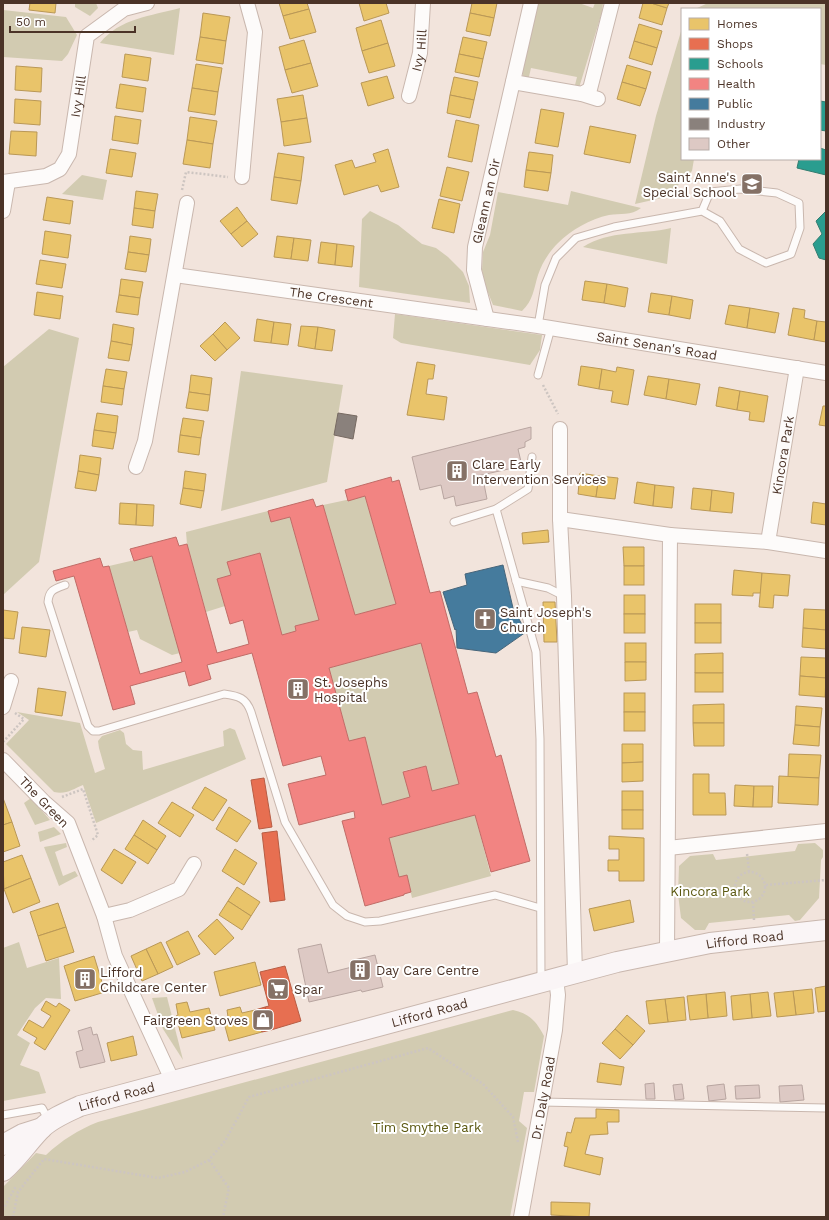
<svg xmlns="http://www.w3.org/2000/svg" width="829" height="1220" viewBox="0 0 829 1220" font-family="'Work Sans',sans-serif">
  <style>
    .green { fill: #d2cbb1 }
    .homes { fill: #e9c46a; stroke: #ba9856 }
    .shops { fill: #e76f51; stroke: #b85d44 }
    .schools { fill: #2a9d8f; stroke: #347d70 }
    .health { fill: #f28482; stroke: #c06c67; fill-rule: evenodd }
    .public { fill: #457b9d; stroke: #47657a }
    .industry { fill: #8a817c; stroke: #776a62 }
    .building { fill: #ddc9c4; stroke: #b8a5a0 }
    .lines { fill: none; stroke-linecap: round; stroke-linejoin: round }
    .lane-casing { stroke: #c9b7ae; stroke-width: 9 }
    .street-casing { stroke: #c9b7ae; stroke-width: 16 }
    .secondary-casing { stroke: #c9b7ae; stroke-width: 22 }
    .path { stroke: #cdc5c1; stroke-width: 2.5; stroke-dasharray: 2 2; stroke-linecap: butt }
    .lane { stroke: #fdfbfa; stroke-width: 7 }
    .street { stroke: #fdfbfa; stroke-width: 14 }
    .secondary { stroke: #faf5f6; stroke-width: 20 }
    .labels { text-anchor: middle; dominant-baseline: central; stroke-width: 4; stroke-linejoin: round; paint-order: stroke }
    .street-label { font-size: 13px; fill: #4b3327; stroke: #fff }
    .poi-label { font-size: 13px; fill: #4b3327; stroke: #fff; text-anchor: start }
    .park-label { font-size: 13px; fill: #5a570f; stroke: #fff }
  </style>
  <rect width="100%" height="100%" fill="#f2e4dc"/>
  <!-- green -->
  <g class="green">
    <polygon points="75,3 96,3 98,8 90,16 75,7"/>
    <polygon points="538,3 579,3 593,8 595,3 603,3 602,12 579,88 574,89 577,77 531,68 528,81 523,76 523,67"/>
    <polygon points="708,3 826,3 826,65 820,64 820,9 695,9"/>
    <path d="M180 8 174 55 100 43C120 18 151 16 180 8Z"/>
    <polygon points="3,10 66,17 77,35 68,54 62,61 3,57"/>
    <polygon points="682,28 682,159 694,159 692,171 666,197 635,204 656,116"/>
    <polygon points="82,175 107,180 103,200 62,194"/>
    <path d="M571 191 641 208C631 216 620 213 609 215 590 219 571 230 558 243 549 252 542 263 538 275 534 288 533 301 522 311L493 305 485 285 482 270 483 252 490 235 498 192 568 205Z"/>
    <polygon points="370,211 398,225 422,244 436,248 448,257 463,272 469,286 470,303 359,287 362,219"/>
    <path d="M671 228 667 264 583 247C610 230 641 235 671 228Z"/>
    <polygon points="395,314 542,335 540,350 530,365 401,343 393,338"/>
    <polygon points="49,329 79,338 39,562 3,595 3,367"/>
    <polygon points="241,371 343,385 327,482 221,511"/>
    <polygon points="365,496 396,604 355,615 323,505"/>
    <polygon points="268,511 271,522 290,517 319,620 295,626 296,631 282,635 260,553 227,562 231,575 217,579 225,606 206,612 187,544 186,532"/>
    <polygon points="152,556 180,653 172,655 140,639 137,630 128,632 109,566"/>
    <polygon points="421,643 459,784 432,791 426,766 403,771 410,797 382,805 349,741 329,668"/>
    <path d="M17 712 80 723 95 773 105 769 99 748 98 741 102 736 120 730 124 733 126 744 133 750 142 751 143 770 224 746 223 731 230 728 235 730 246 759 96 823 83 785C73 789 66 795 54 792L6 744 29 720Z"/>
    <polygon points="31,798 50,820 35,825 24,803"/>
    <polygon points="475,815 491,876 412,898 407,876 399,877 389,838"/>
    <polygon points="54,827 61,834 40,842 38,832"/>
    <polygon points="66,843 67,847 55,852 63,876 75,871 78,876 59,886 44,847"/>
    <polygon points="815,843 823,850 823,857 821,860 819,898 800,920 795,921 789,915 709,923 705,930 695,930 681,918 678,894 679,866 690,856 713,854 716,860 795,851 798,844"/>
    <polygon points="19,942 27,968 59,958 61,999 46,998 35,1008 17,1035 30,1043 20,1065 39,1072 46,1093 3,1101 3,948"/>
    <polygon points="167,997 183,1060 163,1029 152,998"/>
    <path d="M513 1010C530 1014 536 1021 544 1036L534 1092H524L519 1121 527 1128 510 1217H3V1187L36 1153 46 1155C62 1140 78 1130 98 1122Z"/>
  </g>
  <!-- homes -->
  <g class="homes">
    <polygon points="30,3 56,3 55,13 29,10"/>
    <polygon points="279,3 307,3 309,9 283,16"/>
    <polygon points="359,3 386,3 389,13 364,21"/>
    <polygon points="472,3 497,3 494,18 470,13"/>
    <polygon points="643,3 651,3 667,8 662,25 639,18"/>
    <polygon points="651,3 669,3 667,8"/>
    <polygon points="309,9 316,32 290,39 283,16"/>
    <polygon points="203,13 230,17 226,41 200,37"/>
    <polygon points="470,13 494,18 490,36 466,31"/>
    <polygon points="381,20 388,43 362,51 356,28"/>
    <polygon points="639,24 662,31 657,48 634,41"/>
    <polygon points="200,37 226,41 223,64 196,60"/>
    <polygon points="463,37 487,42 483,59 459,54"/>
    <polygon points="304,40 311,63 285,70 279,47"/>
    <polygon points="634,41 657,48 652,65 629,58"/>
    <polygon points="388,43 395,66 369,73 362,51"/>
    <polygon points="125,54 151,58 148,81 122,77"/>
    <polygon points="459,54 483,59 479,77 455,72"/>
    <polygon points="311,63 318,86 292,93 285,70"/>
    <polygon points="196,64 222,68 218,92 192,88"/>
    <polygon points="627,65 651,72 646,89 622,82"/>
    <polygon points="16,66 42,68 41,92 15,90"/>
    <polygon points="387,76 394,98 368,106 361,83"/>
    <polygon points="454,77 478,82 474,100 450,95"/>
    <polygon points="622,82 646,89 640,106 617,99"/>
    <polygon points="120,84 146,88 143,112 116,108"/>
    <polygon points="192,88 218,92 215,115 188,111"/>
    <polygon points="303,95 307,118 281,122 277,99"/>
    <polygon points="450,95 474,100 470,118 447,113"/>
    <polygon points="15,99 41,101 40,125 14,123"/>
    <polygon points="541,109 564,113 558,147 535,143"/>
    <polygon points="115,116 141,120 138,144 112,140"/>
    <polygon points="190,117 217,121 213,144 187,140"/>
    <polygon points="307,118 311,142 284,146 281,122"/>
    <polygon points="456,120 479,125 472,162 448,157"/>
    <polygon points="590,126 636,135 630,163 584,154"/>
    <polygon points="11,131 37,132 36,156 9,154"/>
    <polygon points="187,140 213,144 210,168 183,164"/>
    <polygon points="110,149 136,153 132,177 106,173"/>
    <polygon points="388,149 399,187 381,192 378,185 344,195 335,165 352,160 355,168 376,162 373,154"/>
    <polygon points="529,152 553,155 551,173 526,170"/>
    <polygon points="278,153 304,157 301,181 274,177"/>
    <polygon points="447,167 469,172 462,201 440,196"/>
    <polygon points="526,170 551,173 548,191 524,187"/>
    <polygon points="274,177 301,181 297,204 271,200"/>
    <polygon points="136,191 158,194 155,211 134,208"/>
    <polygon points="47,197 73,201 70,224 43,220"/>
    <polygon points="439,199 460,204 454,233 432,228"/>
    <polygon points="237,207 247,221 231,234 220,221"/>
    <polygon points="134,208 155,211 153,228 132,225"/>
    <polygon points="247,221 258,234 242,247 231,234"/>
    <polygon points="45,231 71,235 68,258 42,254"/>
    <polygon points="130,236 151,239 149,255 128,252"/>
    <polygon points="277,236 294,238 291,259 274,257"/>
    <polygon points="294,238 311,240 308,261 291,259"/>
    <polygon points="321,242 337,244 335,265 318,263"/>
    <polygon points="337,244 354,246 352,267 335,265"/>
    <polygon points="128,252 149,255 146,272 125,269"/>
    <polygon points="40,260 66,264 62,288 36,284"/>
    <polygon points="121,279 143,282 140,298 119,295"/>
    <polygon points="585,281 607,284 604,303 582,300"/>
    <polygon points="607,284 628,288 625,307 604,303"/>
    <polygon points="37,292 63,296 60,319 34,315"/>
    <polygon points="651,293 672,296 669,315 648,312"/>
    <polygon points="119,295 140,298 138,315 116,312"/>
    <polygon points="672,296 693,300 690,319 669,315"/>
    <polygon points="729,305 750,308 747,328 725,324"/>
    <polygon points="750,308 779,313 775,333 747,328"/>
    <polygon points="793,308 805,310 804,318 817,321 814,340 788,335"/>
    <polygon points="257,319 274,322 271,343 254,341"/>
    <polygon points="817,321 826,322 826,342 814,340"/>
    <polygon points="225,322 240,338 227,350 213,334"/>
    <polygon points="274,322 291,324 288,345 271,343"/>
    <polygon points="113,324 134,328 132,345 111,341"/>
    <polygon points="301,326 318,327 315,349 298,346"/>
    <polygon points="318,327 335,330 332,351 315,349"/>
    <polygon points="213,334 227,350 215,361 200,346"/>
    <polygon points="111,341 132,345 129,361 108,358"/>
    <polygon points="417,362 435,365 433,379 428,379 426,394 447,397 444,420 407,415"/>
    <polygon points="581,366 602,369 599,389 578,385"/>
    <polygon points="617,367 634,370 628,405 611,402 613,391 599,389 602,369 616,372"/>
    <polygon points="106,369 127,372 124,389 103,386"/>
    <polygon points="191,375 212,378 210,395 189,392"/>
    <polygon points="648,376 669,379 666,399 644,395"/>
    <polygon points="669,379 700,384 696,405 666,399"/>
    <polygon points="103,386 124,389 122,405 101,402"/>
    <polygon points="719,387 740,391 737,410 716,406"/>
    <polygon points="740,391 768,396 764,422 749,420 750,412 737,410"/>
    <polygon points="189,392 210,395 208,411 186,408"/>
    <polygon points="823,406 826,406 826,426 819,425"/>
    <polygon points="97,413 118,416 116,433 94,430"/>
    <polygon points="183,418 204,421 201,438 180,435"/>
    <polygon points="94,430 116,433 113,449 92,446"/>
    <polygon points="180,435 201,438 199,455 178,452"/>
    <polygon points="80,455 101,458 99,475 78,471"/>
    <polygon points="78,471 99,475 96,491 75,488"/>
    <polygon points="185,471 206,474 204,491 183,488"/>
    <polygon points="580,473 599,476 596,497 578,494"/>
    <polygon points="599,476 618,478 615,499 596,497"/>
    <polygon points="637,482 655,485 653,506 634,503"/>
    <polygon points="655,485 674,487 672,508 653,506"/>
    <polygon points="183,488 204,491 201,508 180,504"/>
    <polygon points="693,488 712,490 710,511 691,509"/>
    <polygon points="712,490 734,493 732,513 710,511"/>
    <polygon points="813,502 826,504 826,525 811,523"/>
    <polygon points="120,503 137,504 136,525 119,524"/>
    <polygon points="137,504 154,505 153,526 136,525"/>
    <polygon points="548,530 549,542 523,544 522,533"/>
    <polygon points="623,547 644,547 644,566 624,566"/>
    <rect x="624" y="566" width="20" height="19"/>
    <polygon points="734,570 762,573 761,593 753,593 753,596 732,595"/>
    <polygon points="762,573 790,575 788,596 774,595 773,608 759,607"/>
    <rect x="624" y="595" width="21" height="19"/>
    <polygon points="543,602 555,602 557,642 544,642"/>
    <rect x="695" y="604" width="26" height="19"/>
    <polygon points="804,609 826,610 826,630 803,628"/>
    <polygon points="3,610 18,612 14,639 3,638"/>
    <rect x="624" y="614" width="21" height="19"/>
    <rect x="695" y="623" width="26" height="20"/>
    <polygon points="22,627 50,630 46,657 19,653"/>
    <polygon points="803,628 826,630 826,649 802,647"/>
    <rect x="625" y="643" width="21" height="19"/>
    <polygon points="723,653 723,673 695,673 695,654"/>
    <polygon points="801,657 826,658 826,678 800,676"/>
    <polygon points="625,662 646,662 646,680 625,681"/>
    <rect x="695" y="673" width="28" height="19"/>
    <polygon points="800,676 826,678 825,697 799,695"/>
    <polygon points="38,688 66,692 62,716 35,712"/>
    <rect x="624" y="693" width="21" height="19"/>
    <polygon points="724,704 724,723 693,723 693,705"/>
    <polygon points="796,706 822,708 820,727 795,725"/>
    <rect x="624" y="712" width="21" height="19"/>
    <polygon points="693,723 724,723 724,746 694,746"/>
    <polygon points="795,725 820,727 819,746 793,744"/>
    <polygon points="622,744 643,744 643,762 622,763"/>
    <polygon points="789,754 821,755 819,778 788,777"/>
    <polygon points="643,762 643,781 622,782 622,763"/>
    <polygon points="693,774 709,774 709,793 725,793 726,815 693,815"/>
    <polygon points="779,776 819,778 818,805 778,803"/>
    <polygon points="735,785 754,786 753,807 734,806"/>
    <polygon points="754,786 773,786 772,807 753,807"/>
    <polygon points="205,787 227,800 213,821 192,808"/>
    <rect x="622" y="791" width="21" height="19"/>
    <polygon points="3,798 12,822 3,825"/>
    <polygon points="172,802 194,815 180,837 158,823"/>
    <polygon points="229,807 251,821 237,842 216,829"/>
    <rect x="622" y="810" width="21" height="19"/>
    <polygon points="143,820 166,836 157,850 134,835"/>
    <polygon points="12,822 20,846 3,852 3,825"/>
    <polygon points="134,835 157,850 148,864 125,849"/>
    <polygon points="609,836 644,838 644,881 619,881 619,871 608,871 608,860 619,860 619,849 609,849"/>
    <polygon points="114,849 136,862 122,884 101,870"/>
    <polygon points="235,849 257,863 244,885 222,871"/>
    <polygon points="22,855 31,878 4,889 3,862"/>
    <polygon points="31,878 40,902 13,913 4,889"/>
    <polygon points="237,887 260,902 251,916 228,901"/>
    <polygon points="630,900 634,922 594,931 589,909"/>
    <polygon points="228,901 251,916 242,930 219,915"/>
    <polygon points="58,903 66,927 38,936 30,912"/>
    <polygon points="217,919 234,938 215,955 198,936"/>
    <polygon points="66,927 74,952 46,961 38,936"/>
    <polygon points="188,931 200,954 177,965 166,942"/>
    <polygon points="161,942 173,967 158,974 146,949"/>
    <polygon points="146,949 158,974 142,981 131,956"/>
    <polygon points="94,956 105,992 75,1001 64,966"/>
    <polygon points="255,962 261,985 220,996 214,972"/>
    <polygon points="826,986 826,1011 818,1012 815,988"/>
    <polygon points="812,989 814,1013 796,1015 793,991"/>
    <polygon points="793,991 796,1015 777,1017 774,993"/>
    <polygon points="725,992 727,1016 708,1018 706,994"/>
    <polygon points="768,992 771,1016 752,1018 750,994"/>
    <polygon points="706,994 708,1018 690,1020 687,996"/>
    <polygon points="750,994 752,1018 733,1020 731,996"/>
    <polygon points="684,997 686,1020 668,1022 665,999"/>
    <polygon points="665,999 668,1022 649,1024 646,1001"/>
    <polygon points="46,1001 56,1007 59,1003 70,1010 45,1050 34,1043 37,1038 23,1030 29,1020 43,1028 51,1016 41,1010"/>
    <polygon points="187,1002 190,1012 209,1008 215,1030 182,1038 176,1016 178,1015 176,1004"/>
    <polygon points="240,1007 242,1013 255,1010 262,1032 229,1041 223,1019 228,1017 227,1010"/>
    <polygon points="627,1015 645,1031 633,1045 615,1029"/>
    <polygon points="615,1029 633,1045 620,1059 602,1043"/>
    <polygon points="133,1036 137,1055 111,1061 107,1043"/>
    <polygon points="600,1063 624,1067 621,1085 597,1082"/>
    <polygon points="596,1109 619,1110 619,1122 607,1122 608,1134 590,1135 585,1154 603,1158 600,1175 564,1166 568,1147 564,1146 567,1132 571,1133 575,1118 596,1118"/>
    <polygon points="551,1202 590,1203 589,1217 551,1215"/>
  </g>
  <!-- shops -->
  <g class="shops">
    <polygon points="264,778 272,827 259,829 251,780"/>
    <polygon points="277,831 285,900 270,902 262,833"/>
    <polygon points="285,966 301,1021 271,1030 265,1007 269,1006 260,972"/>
    <polygon points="265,1007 271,1030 262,1032 255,1010"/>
  </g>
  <!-- schools -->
  <g class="schools">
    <polygon points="820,101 826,102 826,131 820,130"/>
    <polygon points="820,148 826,150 826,175 797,168 799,159 820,159"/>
    <polygon points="826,211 826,260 819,258 813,244 822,234 816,221"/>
  </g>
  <!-- health -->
  <path class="health" d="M391 477 392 482 399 480 430 593 440 591 468 694 477 692 496 757 501 755 530 861 491 872 475 815 389 838 399 877 407 875 411 892 404 894V895L365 906 342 821 355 818 354 811 299 825 288 784 326 775 321 756 283 766 252 653 207 665 211 679 189 686 185 671 130 686 135 704 113 710 74 576 56 581 53 571 100 558 103 567 109 566 140 674 182 662 152 556 134 561 130 549 176 537 179 546 187 544 217 653 249 644 243 620 230 624 217 579 231 575 227 562 260 553 282 635 296 631 295 626 319 620 290 517 271 522 268 511 313 499 316 507 323 505 355 615 396 604 365 496 348 501 345 490ZM421 643 459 784 432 791 426 766 403 772 410 797 382 805 365 737 349 741 329 668Z"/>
  <!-- public -->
  <polygon class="public" points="503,565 513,608 526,632 496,653 457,648 456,629 455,630 443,592 467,585 465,574"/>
  <!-- industry -->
  <polygon class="industry" points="338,413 357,416 353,439 334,435"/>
  <!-- building -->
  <g class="building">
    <polygon points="531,427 531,439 525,442 525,447 518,449 522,466 477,476 479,485 484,484 487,499 456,506 454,496 444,499 441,485 420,490 412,457"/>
    <polygon points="321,944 328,973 356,966 354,960 375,955 383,987 362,992 361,990 309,1002 298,949"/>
    <polygon points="91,1027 93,1035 97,1034 105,1062 80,1068 76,1052 83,1050 78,1031"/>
    <polygon points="654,1083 655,1099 646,1099 645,1084"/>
    <polygon points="682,1084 684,1099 675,1100 673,1085"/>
    <polygon points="724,1084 726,1099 709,1101 707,1086"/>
    <polygon points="759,1085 760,1098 736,1099 735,1086"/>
    <polygon points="802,1085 804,1100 780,1102 779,1086"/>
  </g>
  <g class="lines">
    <!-- lane casing -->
    <g class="lane-casing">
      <g id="lane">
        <polyline points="538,326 545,285 556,258 576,238 614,227 702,211 720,221 739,249 766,263 791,254 800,228 799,203 777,193 740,189 710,192 702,211"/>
        <polyline points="538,375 551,328"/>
        <polyline points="496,509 528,489 532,457"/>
        <polyline points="454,522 496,509 536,652 540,739 541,980"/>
        <polyline points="516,581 548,588 564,596"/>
        <path d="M65 585C54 589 49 590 48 602L88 726 93 731H99L224 694C239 696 246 698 251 712L285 822 333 905 347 916 365 922 380 921 495 895 540 908"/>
        <polyline points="542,1102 826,1108"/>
        <polyline points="3,1115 42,1108 49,1121"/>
      </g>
    </g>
    <!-- street casing -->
    <g class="street-casing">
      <g id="street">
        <polyline points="513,82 582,94 590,89 612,3"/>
        <polyline points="582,94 598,99"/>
        <path id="s1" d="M409 96 420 53 423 3"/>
        <polyline points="242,177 255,32 247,3"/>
        <path id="s2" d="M3 182 46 176 60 169 69 154 87 36 124 9 147 3"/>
        <polyline points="3,211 8,182"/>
        <path id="s3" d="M175 275 538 326 826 373"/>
        <path id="s4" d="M487 319 474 270 475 247 531 3"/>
        <polyline points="560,429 560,519 564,596 575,973"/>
        <polyline points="136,467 145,441 187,203"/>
        <polyline points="560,519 670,535 667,952"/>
        <polyline points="670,535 768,542 826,551"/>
        <path id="s5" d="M768 542 797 368"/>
        <polyline points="3,707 11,681"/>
        <polyline points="3,760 44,802 68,823 104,916 115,956 173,1082"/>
        <polyline points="668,848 826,831"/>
        <polyline points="104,916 130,910 179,889 194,864"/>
        <path id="s6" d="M521 1217 555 1030 558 995 556 979"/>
      </g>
    </g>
    <!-- secondary casing -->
    <g class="secondary-casing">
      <g id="secondary">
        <polyline points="3,1145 23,1134 42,1128"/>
        <path id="s7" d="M3 1171C18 1158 28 1142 42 1128 52 1118 67 1112 80 1106L617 962 710 943 826 930"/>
      </g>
    </g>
    <!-- path -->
    <g class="path">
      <polyline points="182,190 186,172 228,177"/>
      <polyline points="543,385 558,414"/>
      <polyline points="3,742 24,719 15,713"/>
      <polyline points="62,797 83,789 98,835 91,841"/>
      <polyline points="747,854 749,871"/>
      <circle cx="750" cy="887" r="15"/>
      <polyline points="766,885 826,880"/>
      <polyline points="681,894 735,889"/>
      <polyline points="753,902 754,920"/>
      <polyline points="209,1160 229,1188 223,1217"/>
      <polyline points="3,1210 16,1186"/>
      <polyline points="13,1217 18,1192 44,1159 158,1178 185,1172 209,1160 225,1141 249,1097 428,1048 483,1084 513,1117 518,1142"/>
    </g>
    <!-- lane -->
    <use href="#lane" class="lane"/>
    <!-- street -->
    <use href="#street" class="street"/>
    <!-- secondary -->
    <use href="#secondary" class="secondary"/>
  </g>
  <!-- icons -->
  <defs>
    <g id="school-square" transform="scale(1.15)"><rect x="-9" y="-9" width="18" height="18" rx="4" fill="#857166" stroke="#fff"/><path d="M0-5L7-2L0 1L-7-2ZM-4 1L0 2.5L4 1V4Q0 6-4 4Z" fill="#fff"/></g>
    <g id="building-square" transform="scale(1.15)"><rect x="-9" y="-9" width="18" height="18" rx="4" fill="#857166" stroke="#fff"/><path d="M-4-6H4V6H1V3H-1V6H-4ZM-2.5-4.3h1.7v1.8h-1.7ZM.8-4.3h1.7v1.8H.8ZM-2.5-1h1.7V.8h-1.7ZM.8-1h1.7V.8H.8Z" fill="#fff"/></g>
    <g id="church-square" transform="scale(1.15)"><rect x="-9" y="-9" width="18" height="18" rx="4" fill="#857166" stroke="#fff"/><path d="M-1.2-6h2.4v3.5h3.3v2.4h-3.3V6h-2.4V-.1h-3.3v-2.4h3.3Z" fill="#fff"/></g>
    <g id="supermarket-square" transform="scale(1.15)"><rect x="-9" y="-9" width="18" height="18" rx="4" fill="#857166" stroke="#fff"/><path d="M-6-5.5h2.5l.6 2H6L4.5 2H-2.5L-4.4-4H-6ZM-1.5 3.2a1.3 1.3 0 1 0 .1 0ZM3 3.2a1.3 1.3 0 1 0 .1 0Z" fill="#fff"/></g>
    <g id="shop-square" transform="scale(1.15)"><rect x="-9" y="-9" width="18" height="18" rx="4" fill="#857166" stroke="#fff"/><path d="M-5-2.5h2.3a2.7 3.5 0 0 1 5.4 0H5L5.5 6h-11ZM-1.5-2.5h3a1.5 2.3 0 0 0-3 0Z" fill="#fff"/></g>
  </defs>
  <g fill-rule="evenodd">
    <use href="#school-square" x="752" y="184"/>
    <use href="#building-square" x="457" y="471"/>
    <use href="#church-square" x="485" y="619"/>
    <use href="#building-square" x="298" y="689"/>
    <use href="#building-square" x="360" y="970"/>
    <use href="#building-square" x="85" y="979"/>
    <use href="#supermarket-square" x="278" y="989"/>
    <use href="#shop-square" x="263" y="1020"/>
  </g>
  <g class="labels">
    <!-- street labels -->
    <g class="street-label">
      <text stroke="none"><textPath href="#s1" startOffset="47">Ivy Hill</textPath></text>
      <text stroke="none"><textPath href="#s2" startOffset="135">Ivy Hill</textPath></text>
      <text stroke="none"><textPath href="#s4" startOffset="121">Gleann an Oir</textPath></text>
      <text stroke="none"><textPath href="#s3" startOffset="158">The Crescent</textPath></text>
      <text stroke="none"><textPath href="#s3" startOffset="487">Saint Senan's Road</textPath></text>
      <text stroke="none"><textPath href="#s5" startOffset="88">Kincora Park</textPath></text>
      <text transform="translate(44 802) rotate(46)">The Green</text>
      <text stroke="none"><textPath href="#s7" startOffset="788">Lifford Road</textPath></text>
      <text stroke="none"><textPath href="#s7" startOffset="464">Lifford Road</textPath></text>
      <text stroke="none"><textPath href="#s7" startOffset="140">Lifford Road</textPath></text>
      <text stroke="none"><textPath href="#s6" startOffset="121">Dr. Daly Road</textPath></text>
    </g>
    <!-- poi labels -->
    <g class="poi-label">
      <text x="736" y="177" text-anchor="end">Saint Anne's<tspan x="736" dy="15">Special School</tspan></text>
      <text x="472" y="464">Clare Early<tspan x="472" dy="15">Intervention Services</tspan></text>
      <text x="500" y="612">Saint Joseph's<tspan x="500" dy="15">Church</tspan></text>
      <text x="314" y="682">St. Josephs<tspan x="314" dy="15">Hospital</tspan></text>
      <text x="376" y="970">Day Care Centre</text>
      <text x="100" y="972">Lifford<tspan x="100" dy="15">Childcare Center</tspan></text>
      <text x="294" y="989">Spar</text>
      <text x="248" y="1020" text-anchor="end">Fairgreen Stoves</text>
    </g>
    <!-- park labels -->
    <g class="park-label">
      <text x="710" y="891">Kincora Park</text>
      <text x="427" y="1127">Tim Smythe Park</text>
    </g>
  </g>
  <!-- border -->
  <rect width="829" height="1220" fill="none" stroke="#4b3327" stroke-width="8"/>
  <!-- legend -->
  <rect x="681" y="8" width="140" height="152" fill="#ffffff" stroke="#b7ada9"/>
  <rect x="689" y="18" width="20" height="12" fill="#e9c46a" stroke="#b7ada9"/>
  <text x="717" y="28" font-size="12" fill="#4b3327">Homes</text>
  <rect x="689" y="38" width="20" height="12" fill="#e76f51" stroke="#b7ada9"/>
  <text x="717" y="48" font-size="12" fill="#4b3327">Shops</text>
  <rect x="689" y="58" width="20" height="12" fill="#2a9d8f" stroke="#b7ada9"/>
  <text x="717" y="68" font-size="12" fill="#4b3327">Schools</text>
  <rect x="689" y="78" width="20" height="12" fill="#f28482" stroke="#b7ada9"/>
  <text x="717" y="88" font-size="12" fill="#4b3327">Health</text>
  <rect x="689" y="98" width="20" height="12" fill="#457b9d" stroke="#b7ada9"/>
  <text x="717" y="108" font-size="12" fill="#4b3327">Public</text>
  <rect x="689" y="118" width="20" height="12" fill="#8a817c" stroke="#b7ada9"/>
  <text x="717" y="128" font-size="12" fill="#4b3327">Industry</text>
  <rect x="689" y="138" width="20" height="12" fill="#ddc9c4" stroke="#b7ada9"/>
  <text x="717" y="148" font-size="12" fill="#4b3327">Other</text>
  <!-- scale -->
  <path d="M10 26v6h125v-6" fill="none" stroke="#4b3327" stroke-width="2"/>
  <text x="16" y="26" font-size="12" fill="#4b3327" stroke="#ffffff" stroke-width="3" paint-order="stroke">50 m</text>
</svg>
